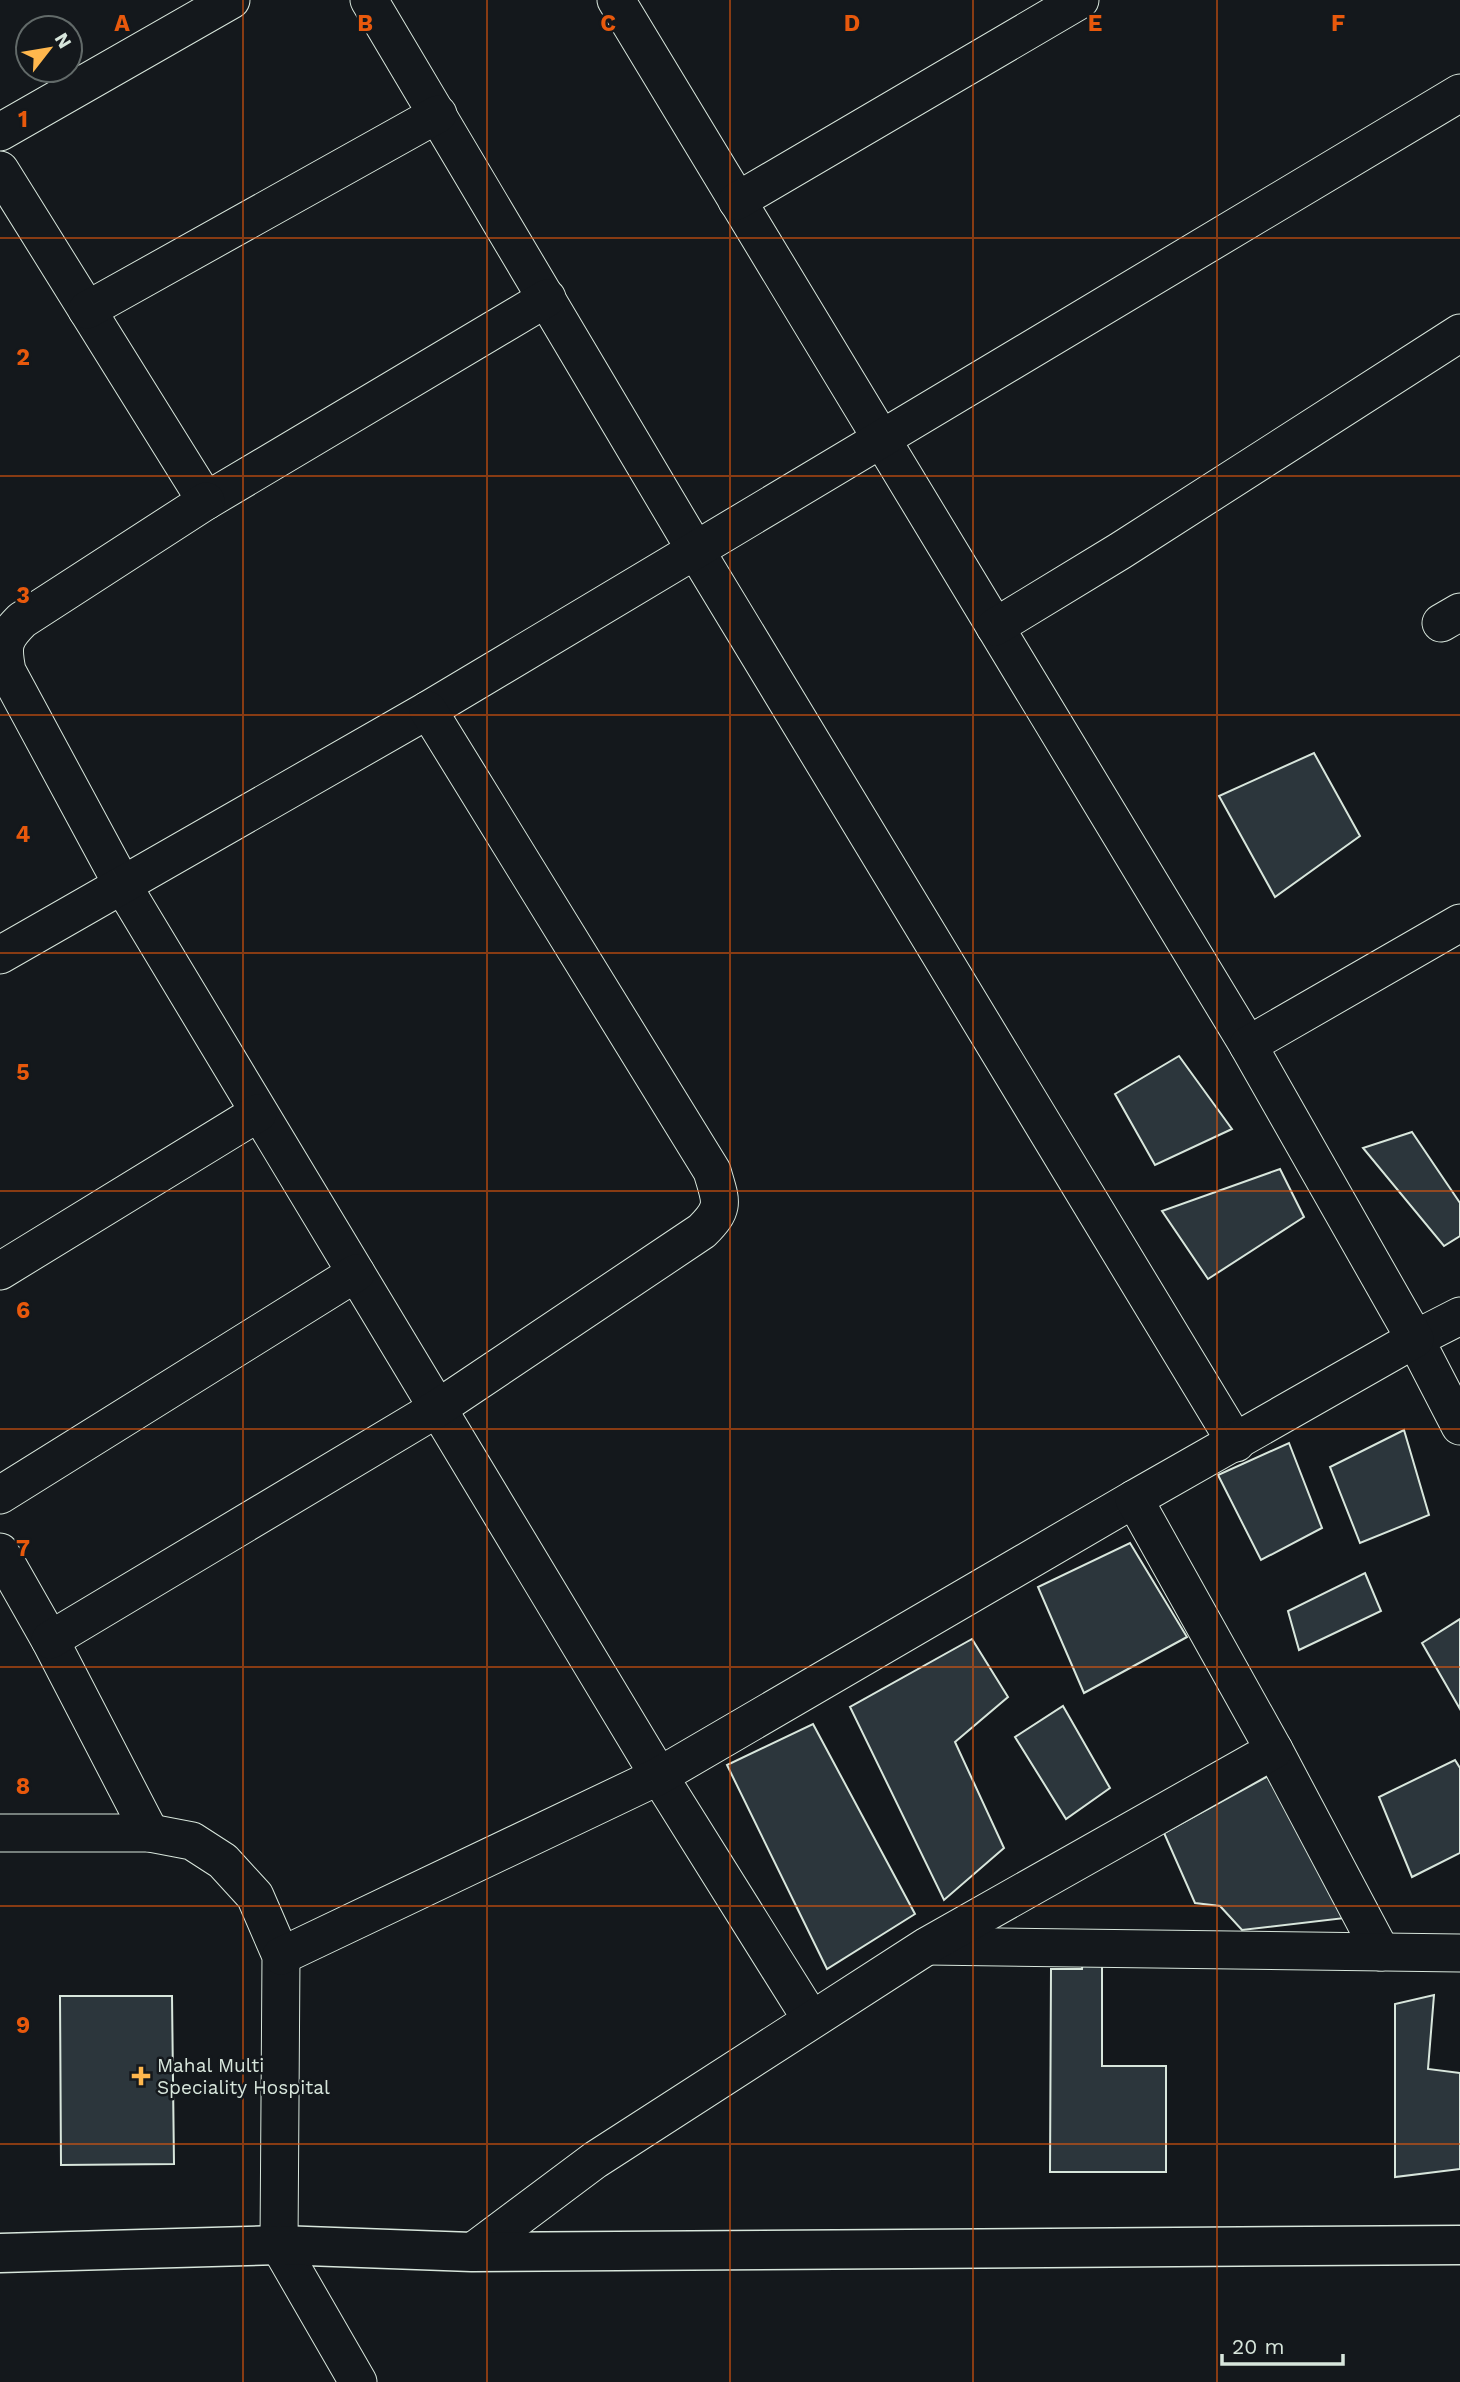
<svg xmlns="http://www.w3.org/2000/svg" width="1460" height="2382" viewBox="0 0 1460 2382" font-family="'Work Sans',sans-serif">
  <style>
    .building { fill: #2c363c; stroke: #d8e6dc; stroke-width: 2 }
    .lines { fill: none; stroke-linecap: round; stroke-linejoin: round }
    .minor-casing { stroke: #d8e6dc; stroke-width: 39 }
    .tertiary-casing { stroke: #d8e6dc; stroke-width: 41 }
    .minor { stroke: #14181c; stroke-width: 37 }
    .tertiary { stroke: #14181c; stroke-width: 38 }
    .grid { fill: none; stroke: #e8590c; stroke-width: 2; stroke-opacity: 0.55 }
    .poi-dot { fill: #ffb74d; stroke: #14181c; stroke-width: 2.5 }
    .labels { text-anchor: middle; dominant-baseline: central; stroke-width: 5; stroke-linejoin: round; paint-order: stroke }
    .poi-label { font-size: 19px; fill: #d8e6dc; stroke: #14181c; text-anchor: start }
    .grid-label { font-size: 23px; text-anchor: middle; font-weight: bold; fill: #e8590c; stroke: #14181c; stroke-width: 5; stroke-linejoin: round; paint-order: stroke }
  </style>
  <rect width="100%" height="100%" fill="#14181c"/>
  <!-- building -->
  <g class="building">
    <polygon points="1314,753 1360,836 1275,897 1219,796"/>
    <polygon points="1179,1056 1232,1129 1155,1165 1115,1094"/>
    <polygon points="1412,1132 1460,1203 1460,1236 1444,1246 1363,1148"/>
    <polygon points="1280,1169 1304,1217 1208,1279 1162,1211"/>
    <polygon points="1404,1430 1429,1515 1360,1543 1330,1467"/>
    <polygon points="1289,1443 1322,1528 1261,1560 1218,1475"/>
    <polygon points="1130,1543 1187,1637 1084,1693 1038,1587"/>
    <polygon points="1365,1573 1381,1611 1299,1650 1288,1611"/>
    <polygon points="1460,1619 1460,1709 1422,1643"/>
    <polygon points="972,1639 1008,1697 955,1742 1004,1848 944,1900 850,1707"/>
    <polygon points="1063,1706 1110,1788 1066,1819 1015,1737"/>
    <polygon points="813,1724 915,1914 827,1969 727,1765"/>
    <polygon points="1455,1760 1460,1768 1460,1853 1412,1877 1379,1797"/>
    <polygon points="1270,1775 1345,1918 1242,1930 1220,1906 1195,1903 1164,1833"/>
    <polygon points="1083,1957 1102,1957 1102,2066 1166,2066 1166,2172 1050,2172 1051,1969 1082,1969"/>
    <polygon points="1434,1995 1428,2069 1460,2073 1460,2169 1395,2177 1395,2004"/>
    <polygon points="60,1996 172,1996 174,2164 61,2165"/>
  </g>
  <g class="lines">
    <!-- minor casing -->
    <g class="minor-casing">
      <g id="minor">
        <polyline points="369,0 696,551 1236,1443"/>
        <polyline points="616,0 1248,1045"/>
        <polyline points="0,132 231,0"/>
        <polyline points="0,170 206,501 547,298"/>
        <polyline points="737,201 1080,0"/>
        <polyline points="87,310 438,114"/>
        <path d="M206 501 22 620C3 639 2 645 7 671L123 886 659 1776 811 2019"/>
        <polyline points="1441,623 1460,612"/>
        <polyline points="995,627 1120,551 1460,333"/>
        <polyline points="0,955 428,710 1460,93"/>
        <polyline points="0,1271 258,1113"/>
        <polyline points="1460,1316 1415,1339 1460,1426"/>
        <polyline points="0,1495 356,1273"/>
        <polyline points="0,1552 50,1640 150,1833"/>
        <path d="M50 1640 438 1408 702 1231C726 1207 721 1202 712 1171L428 710"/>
        <polyline points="1274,1750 1381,1952"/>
        <polyline points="0,1833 150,1833 192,1841 223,1861 255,1896 281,1956 279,2245 358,2382"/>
        <polyline points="928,1946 1460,1953"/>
        <polyline points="281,1956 659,1776 1134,1499"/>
        <polyline points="472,2252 595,2160 927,1946 1274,1750 1134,1499 1415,1339 1248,1045 1460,923"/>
      </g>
    </g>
    <!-- tertiary casing -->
    <g class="tertiary-casing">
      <polyline id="tertiary" points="0,2253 279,2245 472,2252 1460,2245"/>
    </g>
    <!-- minor -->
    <use href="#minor" class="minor"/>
    <!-- tertiary -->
    <use href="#tertiary" class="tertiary"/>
  </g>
  <!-- grid -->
  <path class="grid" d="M243 0V2382M487 0V2382M730 0V2382M973 0V2382M1217 0V2382M0 238H1460M0 476H1460M0 715H1460M0 953H1460M0 1191H1460M0 1429H1460M0 1667H1460M0 1906H1460M0 2144H1460"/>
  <!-- markers -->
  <path class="poi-dot" d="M137.5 2065.5h7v7h7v7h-7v7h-7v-7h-7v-7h7z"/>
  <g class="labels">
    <!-- poi labels -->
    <g class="poi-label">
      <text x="157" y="2065">Mahal Multi<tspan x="157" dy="22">Speciality Hospital</tspan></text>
    </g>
  </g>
  <g class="grid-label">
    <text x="122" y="31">A</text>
    <text x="365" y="31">B</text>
    <text x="608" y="31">C</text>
    <text x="852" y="31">D</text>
    <text x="1095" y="31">E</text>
    <text x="1338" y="31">F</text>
    <text x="23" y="127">1</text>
    <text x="23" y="365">2</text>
    <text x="23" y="603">3</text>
    <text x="23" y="842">4</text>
    <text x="23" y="1080">5</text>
    <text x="23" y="1318">6</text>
    <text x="23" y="1556">7</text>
    <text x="23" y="1794">8</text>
    <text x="23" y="2033">9</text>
  </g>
  <!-- north arrow -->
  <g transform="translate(49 49) rotate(59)"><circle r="33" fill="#14181c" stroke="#626a69" stroke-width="2"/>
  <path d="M0-5L12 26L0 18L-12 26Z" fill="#ffb74d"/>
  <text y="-10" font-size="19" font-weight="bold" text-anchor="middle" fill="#d8e6dc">N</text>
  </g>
  <!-- scale -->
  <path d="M1222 2354v10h121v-10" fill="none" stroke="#d8e6dc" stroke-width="3.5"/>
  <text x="1232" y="2354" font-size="21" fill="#d8e6dc" stroke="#14181c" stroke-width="5" paint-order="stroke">20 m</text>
</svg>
